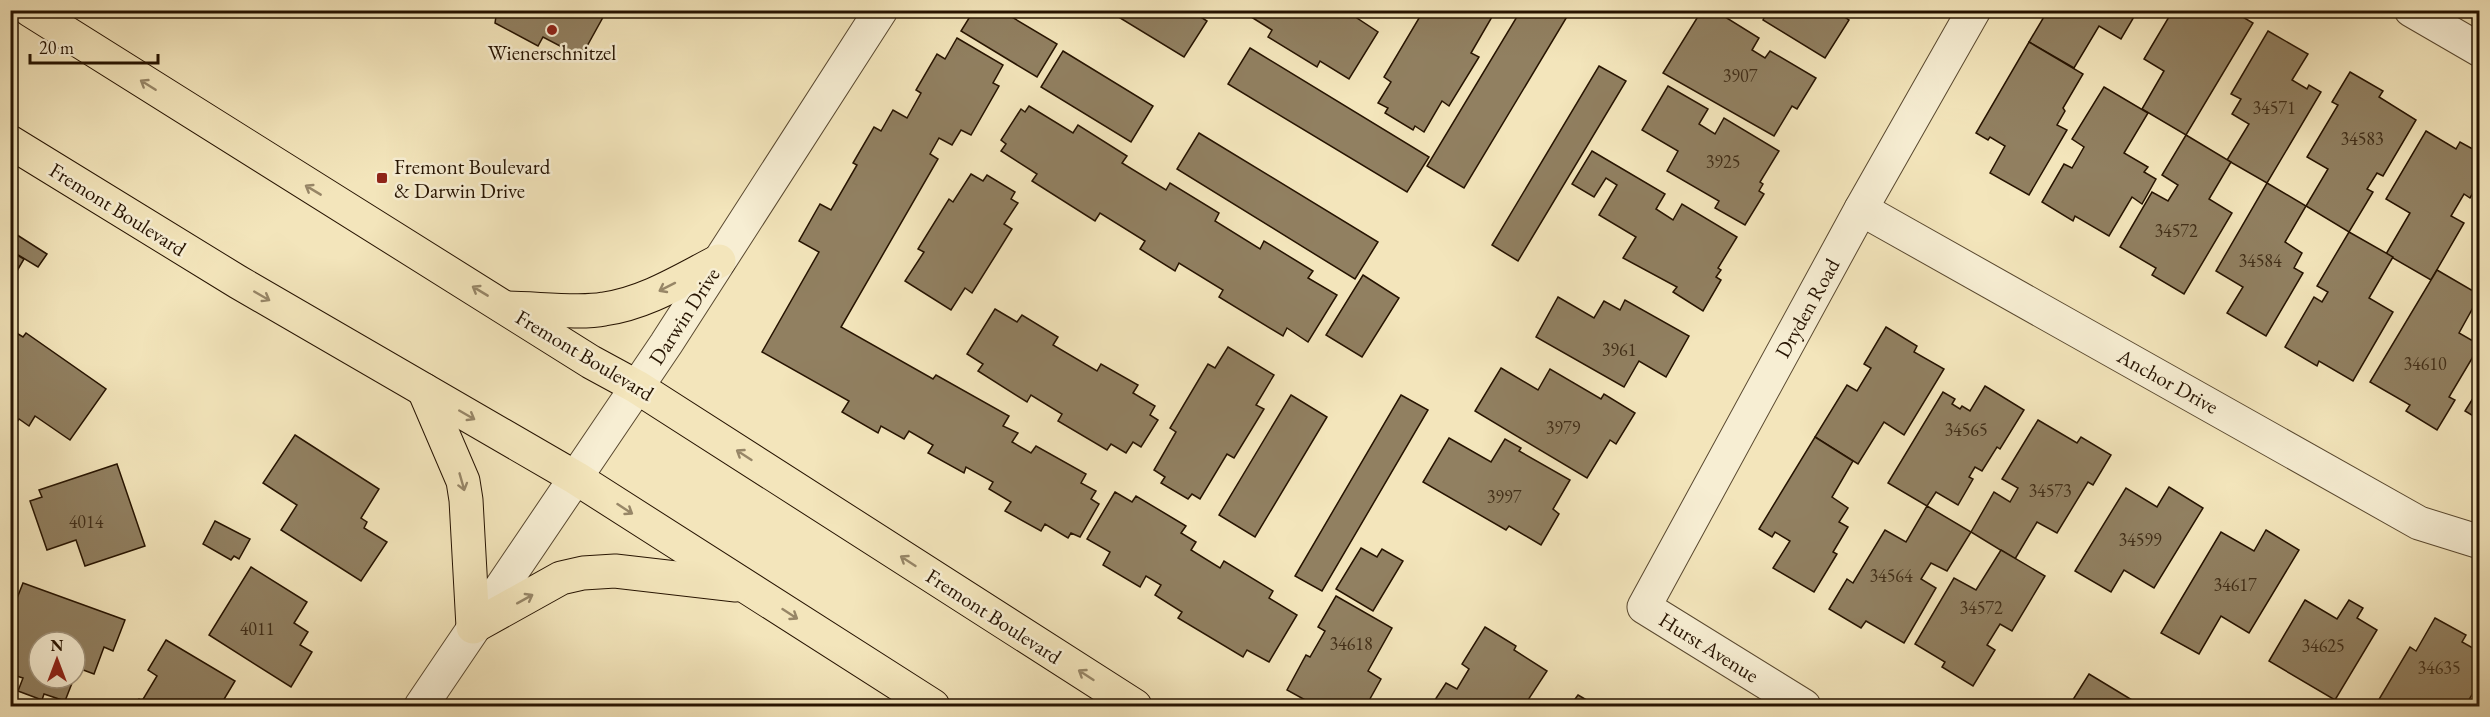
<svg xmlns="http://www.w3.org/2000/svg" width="2490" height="717" viewBox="0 0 2490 717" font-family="'EB Garamond',serif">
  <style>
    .building { fill: #918061; stroke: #261300; stroke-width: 1.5 }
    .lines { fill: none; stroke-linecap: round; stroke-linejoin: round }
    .minor-casing { stroke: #59482f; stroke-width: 35 }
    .major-casing { stroke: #261300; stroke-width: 35 }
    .minor { stroke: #f7eed3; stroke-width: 33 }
    .major { stroke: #f3e5bb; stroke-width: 33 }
    .oneway { stroke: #978667 }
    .poi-dot { fill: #8f2418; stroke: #f7eed3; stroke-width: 2 }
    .labels { text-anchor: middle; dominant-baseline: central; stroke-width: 5; stroke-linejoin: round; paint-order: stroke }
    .number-label { font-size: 18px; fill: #412e18 }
    .poi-label { font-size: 21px; fill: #261300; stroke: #f7eed3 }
    .street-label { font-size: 21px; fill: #261300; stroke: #f7eed3 }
  </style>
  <rect width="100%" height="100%" fill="#f3e5bb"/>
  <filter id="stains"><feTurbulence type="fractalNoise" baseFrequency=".00333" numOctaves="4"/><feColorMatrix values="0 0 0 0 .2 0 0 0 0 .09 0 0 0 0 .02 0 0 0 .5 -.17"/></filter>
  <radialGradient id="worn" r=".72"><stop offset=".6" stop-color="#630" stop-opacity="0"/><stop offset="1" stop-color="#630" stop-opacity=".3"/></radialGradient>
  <!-- building -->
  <g class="building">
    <polygon points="497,10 607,10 581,57 543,37 538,46 495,23"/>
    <polygon points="974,10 1000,10 1057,44 1037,77 961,31"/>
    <polygon points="1107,10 1190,10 1207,21 1184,57"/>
    <polygon points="1240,10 1362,10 1357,18 1378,32 1349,79 1320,61 1317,67 1268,37 1272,30"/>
    <polygon points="1433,10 1496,10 1471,53 1479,57 1449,106 1442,101 1424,132 1415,126 1413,130 1385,113 1388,108 1378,103 1391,82 1384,77 1422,13 1429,17"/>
    <polygon points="1521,10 1571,10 1464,188 1427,166"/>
    <polygon points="1702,10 1714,10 1759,38 1752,50 1765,58 1770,51 1816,78 1797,109 1792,106 1774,136 1663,73"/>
    <polygon points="1768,10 1834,10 1849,20 1825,58 1763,20"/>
    <polygon points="2048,10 2138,10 2121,39 2099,26 2074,68 2029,42"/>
    <polygon points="2173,10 2231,10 2253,23 2186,135 2142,109 2164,71 2144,59"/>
    <polygon points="2268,31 2308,54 2292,80 2307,89 2309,85 2321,92 2267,183 2227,160 2249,124 2232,114 2241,99 2231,94"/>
    <polygon points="957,38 1003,65 993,83 999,86 971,135 961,130 952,145 939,138 930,154 938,159 841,327 933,379 936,375 1009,416 1003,426 1018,433 1012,442 1031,453 1036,446 1086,474 1081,483 1096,491 1091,499 1099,504 1080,537 1071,533 1068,538 1045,524 1041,531 1005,511 1011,502 989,489 993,482 966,467 964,473 928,453 933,445 909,431 904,439 881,426 878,433 842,412 849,401 762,352 819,252 799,241 820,204 831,210 857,165 853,163 874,127 881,131 893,110 907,118 921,93 916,90 937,54 945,59"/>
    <polygon points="2029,42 2083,74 2063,108 2065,111 2057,125 2067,130 2029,195 1990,173 2005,146 1990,137 1988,140 1976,133"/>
    <polygon points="1250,48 1429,157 1407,192 1228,84"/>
    <polygon points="1063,51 1153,106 1131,142 1041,87"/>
    <polygon points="1599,66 1626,81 1518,261 1492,245"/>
    <polygon points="2350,72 2383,91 2379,97 2416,120 2383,176 2377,173 2367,189 2373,192 2349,232 2306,206 2328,169 2307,157 2338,105 2332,102"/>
    <polygon points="1668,86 1708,109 1699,124 1715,134 1724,118 1779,151 1760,182 1763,184 1759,191 1764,194 1745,225 1715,208 1719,201 1667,171 1678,151 1642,130"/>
    <polygon points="2104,87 2148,113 2124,153 2148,167 2144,172 2156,179 2142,204 2132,197 2109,236 2075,216 2073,221 2042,202 2064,164 2072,168 2084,147 2072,139"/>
    <polygon points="1029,106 1073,133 1078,125 1127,156 1122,163 1166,190 1170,183 1219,213 1215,221 1260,249 1264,241 1313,271 1308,278 1337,295 1308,342 1287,328 1283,336 1219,297 1223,290 1179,263 1175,271 1140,249 1145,241 1100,213 1095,221 1032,181 1037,174 1001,151 1006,144 1001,140 1021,109 1025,112"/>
    <polygon points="2426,131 2456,149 2460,142 2480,153 2480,181 2470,198 2464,194 2451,216 2464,223 2431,280 2386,254 2410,213 2386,199"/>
    <polygon points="1199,133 1378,242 1355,279 1177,169"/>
    <polygon points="2186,135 2231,162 2209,199 2232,213 2184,294 2152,275 2156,268 2120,247 2152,192 2168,201 2178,185 2162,175"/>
    <polygon points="1592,151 1665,194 1656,209 1673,220 1682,204 1737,237 1718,268 1721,270 1716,277 1721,280 1703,311 1673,292 1677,287 1623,258 1636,237 1599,215 1617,185 1606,178 1594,197 1572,184"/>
    <polygon points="971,174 983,181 987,175 1015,192 1011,199 1018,203 1004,224 1012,229 972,293 965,288 951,310 905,281 924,252 918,249 949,199 953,202"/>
    <polygon points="2267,183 2306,206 2285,242 2302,253 2294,268 2303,273 2266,336 2227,313 2243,287 2216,271"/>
    <polygon points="2349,232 2393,257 2369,298 2393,312 2353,381 2319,361 2317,366 2285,347 2314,297 2322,302 2328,292 2317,286"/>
    <polygon points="14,233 47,254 38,267 10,250 10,238"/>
    <polygon points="10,251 24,259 10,283"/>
    <polygon points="2437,270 2480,295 2459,333 2480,345 2449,397 2455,400 2437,430 2406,411 2410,405 2370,382"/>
    <polygon points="1363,275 1399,298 1362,357 1326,335"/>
    <polygon points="1558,297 1594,318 1604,301 1620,310 1625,300 1689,336 1666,377 1639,361 1624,387 1536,337"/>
    <polygon points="995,309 1017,322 1022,315 1058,337 1053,345 1097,371 1101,364 1138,385 1133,393 1155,406 1150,415 1158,420 1141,447 1133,442 1126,453 1111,444 1107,450 1058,421 1062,414 1031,395 1027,402 978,371 983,364 967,354"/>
    <polygon points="1886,327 1917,346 1914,352 1944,369 1904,435 1884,422 1858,464 1815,437 1847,385 1857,391 1871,368 1864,364"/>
    <polygon points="10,329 23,337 26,333 106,389 70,440 35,416 29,426 19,419 10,432"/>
    <polygon points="1228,347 1274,375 1256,405 1264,409 1234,458 1227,454 1200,499 1192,494 1188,499 1161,483 1165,477 1154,470 1176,432 1170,428 1208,364 1215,368"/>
    <polygon points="1501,368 1538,390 1550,369 1601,399 1604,394 1635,413 1616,444 1610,440 1587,478 1475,411"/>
    <polygon points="1985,386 2024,410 2000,449 1997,447 1982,471 1975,467 1969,477 1973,479 1958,505 1936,492 1927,506 1888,483 1943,392 1955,399 1952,404 1960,409 1962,406 1970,411"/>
    <polygon points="2480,387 2480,420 2465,411"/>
    <polygon points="1291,395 1327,417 1255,537 1219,515"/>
    <polygon points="1401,395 1428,410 1322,591 1295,576"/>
    <polygon points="2038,420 2077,443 2081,437 2111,455 2093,485 2088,482 2057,533 2037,522 2015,559 1971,532 1994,492 2010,502 2018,488 2002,479"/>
    <polygon points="295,435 379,489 361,518 367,522 364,528 387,542 361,581 281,530 297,505 263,483"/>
    <polygon points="1815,437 1853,461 1832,497 1848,508 1839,522 1848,527 1833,552 1837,554 1814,592 1773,568 1790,541 1775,532 1772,537 1759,529"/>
    <polygon points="1449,438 1491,462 1505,439 1521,448 1519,451 1570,480 1553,509 1559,514 1541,545 1509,526 1506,530 1423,482"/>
    <polygon points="117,464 145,546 85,566 76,540 47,550 30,501 42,497 39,490"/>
    <polygon points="2169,487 2203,508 2154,588 2124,570 2111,592 2075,571 2126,488 2157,507"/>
    <polygon points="1115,492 1132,502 1136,496 1186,526 1181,533 1196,542 1191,550 1220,568 1224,561 1273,591 1269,598 1297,615 1269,662 1247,650 1243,657 1178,618 1182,612 1155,595 1161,585 1146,576 1140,587 1103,565 1110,552 1087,539"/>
    <polygon points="1927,506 1971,532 1947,571 1931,563 1921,579 1936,588 1904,643 1866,621 1861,628 1829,609 1847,579 1853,583 1885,530 1906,542"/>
    <polygon points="215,521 250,539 239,559 234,556 231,560 203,544"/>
    <polygon points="2266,530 2299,550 2249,633 2221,616 2199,654 2161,633 2221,532 2254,551"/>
    <polygon points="1361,548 1377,557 1382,549 1403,561 1373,611 1336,589"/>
    <polygon points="2001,550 2045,576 2012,631 2000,624 1987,645 1995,650 1973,686 1942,667 1945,662 1915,644 1954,578 1976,590"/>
    <polygon points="251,567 307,602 294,623 308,632 300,645 312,652 291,687 209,635"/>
    <polygon points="23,583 125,620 113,651 104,647 94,674 78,668 75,675 75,642 39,642 39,678 74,678 65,701 44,694 42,700 18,691 23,678 10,674 10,616"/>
    <polygon points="1336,596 1392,628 1368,671 1381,679 1366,706 1316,706 1287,690 1306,655 1310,657 1325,631 1318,627"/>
    <polygon points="2305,600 2337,619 2349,600 2363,608 2357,618 2377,630 2335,700 2269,661"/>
    <polygon points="2435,618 2466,635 2462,642 2480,652 2480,682 2465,706 2375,706 2410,647 2416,651"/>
    <polygon points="1485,627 1516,646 1514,650 1547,671 1524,706 1431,706 1446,683 1457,689 1469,669 1462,664"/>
    <polygon points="166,640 235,681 220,706 135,706 139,699 142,701 157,676 148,670"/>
    <polygon points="2089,674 2142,706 2069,706"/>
    <polygon points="1578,695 1597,706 1570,706"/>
  </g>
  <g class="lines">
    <!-- minor casing -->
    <g class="minor-casing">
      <g id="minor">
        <polyline points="2411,10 2480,50"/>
        <polyline points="1861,209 2419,523 2480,542"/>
        <polyline points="421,706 666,344 881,10"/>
        <polyline points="1804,706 1644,607 1861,209 1974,10"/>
      </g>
    </g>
    <!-- major casing -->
    <g class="major-casing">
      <g id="major">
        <polyline points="30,10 591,362 637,387 1135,706"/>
        <polyline points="10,142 238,282 576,478 933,706"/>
        <path d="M507 308C535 308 579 314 604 309 646 303 682 280 719 261"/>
        <polyline points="424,390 463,481 466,500 473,627 561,578 583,573 615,571 736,585"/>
      </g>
    </g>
    <!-- minor -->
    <use href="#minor" class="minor"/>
    <!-- major -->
    <use href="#major" class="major"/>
  </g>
  <!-- one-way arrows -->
  <defs><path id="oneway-shaft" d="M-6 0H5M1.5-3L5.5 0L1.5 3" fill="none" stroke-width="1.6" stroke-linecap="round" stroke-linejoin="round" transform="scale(1.5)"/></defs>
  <g class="oneway">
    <use href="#oneway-shaft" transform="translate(148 85) rotate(-148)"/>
    <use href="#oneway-shaft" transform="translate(313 190) rotate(-149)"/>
    <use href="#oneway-shaft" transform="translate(667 287) rotate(153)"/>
    <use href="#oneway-shaft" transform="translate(480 291) rotate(-149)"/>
    <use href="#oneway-shaft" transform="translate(262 296) rotate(30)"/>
    <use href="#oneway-shaft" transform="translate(467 415) rotate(30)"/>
    <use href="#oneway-shaft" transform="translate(744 455) rotate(-147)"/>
    <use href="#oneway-shaft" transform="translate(462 482) rotate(74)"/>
    <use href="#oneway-shaft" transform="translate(625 509) rotate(33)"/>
    <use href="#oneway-shaft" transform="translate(908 561) rotate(-147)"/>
    <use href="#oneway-shaft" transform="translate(525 599) rotate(-29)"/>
    <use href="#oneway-shaft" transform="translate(790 614) rotate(33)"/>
    <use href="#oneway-shaft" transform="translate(1086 675) rotate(-147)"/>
  </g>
  <!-- markers -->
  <g class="poi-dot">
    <circle cx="552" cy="30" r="6"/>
    <rect x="376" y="172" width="12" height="12" rx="3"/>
  </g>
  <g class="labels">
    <!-- number labels -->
    <g class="number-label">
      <text x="1740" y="75">3907</text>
      <text x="2274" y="107">34571</text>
      <text x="2362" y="138">34583</text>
      <text x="1723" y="161">3925</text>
      <text x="2176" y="230">34572</text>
      <text x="2260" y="260">34584</text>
      <text x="1619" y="349">3961</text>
      <text x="2425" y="363">34610</text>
      <text x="1563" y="427">3979</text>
      <text x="1966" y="429">34565</text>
      <text x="2050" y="490">34573</text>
      <text x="1504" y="496">3997</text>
      <text x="86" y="521">4014</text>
      <text x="2140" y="539">34599</text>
      <text x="1891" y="575">34564</text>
      <text x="2235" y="584">34617</text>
      <text x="1981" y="607">34572</text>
      <text x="257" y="628">4011</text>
      <text x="1351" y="643">34618</text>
      <text x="2323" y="645">34625</text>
      <text x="2439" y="667">34635</text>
    </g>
    <!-- poi labels -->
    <g class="poi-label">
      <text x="552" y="52">Wienerschnitzel</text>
      <text x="394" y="166" text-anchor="start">Fremont Boulevard<tspan x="394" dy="24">&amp; Darwin Drive</tspan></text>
    </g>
    <!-- street labels -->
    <g class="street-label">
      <text transform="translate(118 209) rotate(32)">Fremont Boulevard</text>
      <text transform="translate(1807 308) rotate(-61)">Dryden Road</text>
      <text transform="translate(684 316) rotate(-57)">Darwin Drive</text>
      <text transform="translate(585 355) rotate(31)">Fremont Boulevard</text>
      <text transform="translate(2168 381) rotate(29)">Anchor Drive</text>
      <text transform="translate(994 616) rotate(33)">Fremont Boulevard</text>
      <text transform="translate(1709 647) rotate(32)">Hurst Avenue</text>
    </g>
  </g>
  <!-- margin -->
  <rect width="2490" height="717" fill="none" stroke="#f3e5bb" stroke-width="36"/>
  <rect x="12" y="12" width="2466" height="693" fill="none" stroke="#261300" stroke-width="3"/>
  <rect x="18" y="18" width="2454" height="681" fill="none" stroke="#261300" stroke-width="1.5"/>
  <!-- north arrow -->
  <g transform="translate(57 660)"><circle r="28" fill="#f7eed3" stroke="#a3967f" stroke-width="1.5"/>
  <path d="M0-4.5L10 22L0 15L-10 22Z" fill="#8f2418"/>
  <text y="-9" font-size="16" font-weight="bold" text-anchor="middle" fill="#261300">N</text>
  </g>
  <!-- scale -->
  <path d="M30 54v9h128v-9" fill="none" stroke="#261300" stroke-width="3"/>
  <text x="39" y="54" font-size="18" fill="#261300" stroke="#f7eed3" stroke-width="4.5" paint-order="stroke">20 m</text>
  <rect width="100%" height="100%" filter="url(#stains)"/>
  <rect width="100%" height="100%" fill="url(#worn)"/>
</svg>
